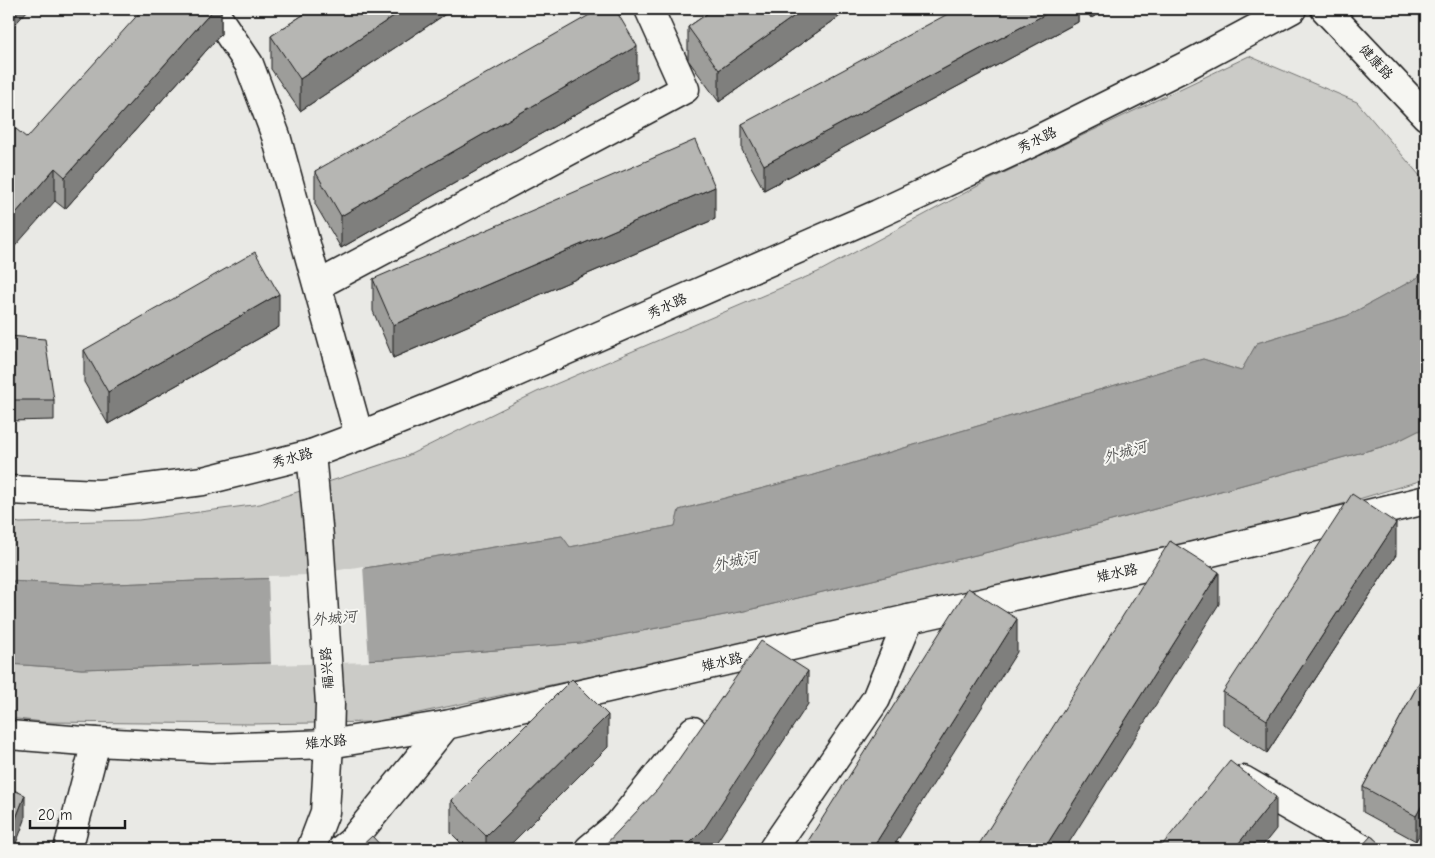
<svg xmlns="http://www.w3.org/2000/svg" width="1435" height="858" viewBox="0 0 1435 858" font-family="'Comic Neue','LXGW WenKai TC',sans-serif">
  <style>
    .green { fill: #cbcbc7; stroke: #747472 }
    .water { fill: #a3a3a1; stroke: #6d6d6c }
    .pier { fill: #e9e9e5 }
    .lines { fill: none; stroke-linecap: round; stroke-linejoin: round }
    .minor-casing { stroke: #1c1c1c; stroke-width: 31 }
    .tertiary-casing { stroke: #1c1c1c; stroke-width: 31 }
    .minor { stroke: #f6f6f2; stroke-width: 28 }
    .tertiary { stroke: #f6f6f2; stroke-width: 28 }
    .wall { fill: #9d9d9a; stroke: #1c1c1c }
    .shaded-wall { fill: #7f7f7d; stroke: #1c1c1c }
    .building { fill: #b6b6b3; stroke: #1c1c1c }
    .labels { text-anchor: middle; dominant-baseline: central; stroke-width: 4; stroke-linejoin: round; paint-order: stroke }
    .street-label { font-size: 14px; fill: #1c1c1c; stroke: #f6f6f2 }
    .water-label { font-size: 15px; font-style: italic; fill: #525251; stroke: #f6f6f2 }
  </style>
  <rect width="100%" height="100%" fill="#e9e9e5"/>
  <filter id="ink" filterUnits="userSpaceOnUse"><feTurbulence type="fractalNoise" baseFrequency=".02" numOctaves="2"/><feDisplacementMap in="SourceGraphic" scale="10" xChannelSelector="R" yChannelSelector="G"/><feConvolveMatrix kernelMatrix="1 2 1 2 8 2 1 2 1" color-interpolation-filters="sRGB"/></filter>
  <g filter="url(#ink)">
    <!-- green -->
    <g class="green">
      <polygon points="1249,56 1357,102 1426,183 1426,269 1417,278 1347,316 1257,343 1241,371 1203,359 810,476 679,510 675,526 570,547 562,536 310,577 86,585 9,581 9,521 20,523 139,520 260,504 405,457 537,392 818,272 989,180"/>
      <polygon points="1426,427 1426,479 1191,549 376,722 251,724 43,722 9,718 9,664 82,669 388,659 580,643 740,612 1071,532 1392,444"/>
    </g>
    <!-- water -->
    <polygon class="water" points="1426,269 1426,427 1392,444 1071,532 740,612 580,643 388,659 82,669 9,664 9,581 86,585 310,577 562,536 570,547 675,526 679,510 810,476 1203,359 1241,371 1257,343 1347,316 1417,278"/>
    <!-- pier -->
    <polygon class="pier" points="363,566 369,662 271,665 268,576 310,575"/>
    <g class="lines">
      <!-- minor casing -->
      <g class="minor-casing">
        <g id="minor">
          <polyline points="212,9 249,64 276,136 359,436"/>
          <polyline points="318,285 685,89 649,9"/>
          <polyline points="1243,780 1363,849"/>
          <polyline points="68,849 96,742"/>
          <polyline points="589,849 618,825 693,731"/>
          <polyline points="773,849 876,699 909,619"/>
        </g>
      </g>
      <!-- tertiary casing -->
      <g class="tertiary-casing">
        <g id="tertiary">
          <polyline points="1325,9 1426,116"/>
          <polyline points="9,490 100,494 203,481 311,454 359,436 496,381 878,214 1033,142 1184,67 1292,9"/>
          <polyline points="9,735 96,742 211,748 329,744 446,725 909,619 1190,557 1426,500"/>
          <polyline points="311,849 325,812 329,744 330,704 319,537 311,454"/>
          <polyline points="342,849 351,842 446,725"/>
        </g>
      </g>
      <!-- minor -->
      <use href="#minor" class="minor"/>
      <!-- tertiary -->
      <use href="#tertiary" class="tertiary"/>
    </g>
    <!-- wall -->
    <g class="wall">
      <polygon points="221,9 221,34 65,209 55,201 27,138"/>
      <polygon points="312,9 453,9 300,111 271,69 271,36"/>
      <polygon points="714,9 850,9 719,102 688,60 688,27"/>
      <polygon points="1078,9 1078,22 764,190 742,150 742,124"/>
      <polygon points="1085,9 1109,9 1091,18"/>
      <polygon points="637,79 341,248 315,204 315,171"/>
      <polygon points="715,219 393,358 373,311 373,279"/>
      <polygon points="279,327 108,424 84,382 84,350"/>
      <polygon points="9,336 54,400 54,420 9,421"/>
      <polygon points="1396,555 1267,753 1223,724 1223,692"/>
      <polygon points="1426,670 1416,841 1363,812 1363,787"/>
      <polygon points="608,747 506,849 467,849 451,833 451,800"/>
    </g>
    <!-- shaded-wall -->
    <g class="shaded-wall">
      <polygon points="9,9 29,9 9,31"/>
      <polygon points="214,9 221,9 221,34 65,209 65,177"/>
      <polygon points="404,9 453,9 300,111 300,79"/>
      <polygon points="804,9 850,9 719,102 719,70"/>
      <polygon points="1055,9 1078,9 1078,22 764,190 764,165"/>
      <polygon points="1091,9 1109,9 1091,18"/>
      <polygon points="637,46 637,79 341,248 341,216"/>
      <polygon points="55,168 55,201 9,253 9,221"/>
      <polygon points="715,187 715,219 393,358 393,325"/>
      <polygon points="279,294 279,327 108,424 108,392"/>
      <polygon points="1396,523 1396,555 1267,753 1267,720"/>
      <polygon points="1219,572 1219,604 1065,849 1044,849"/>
      <polygon points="1017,619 1017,652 892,849 872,849"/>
      <polygon points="808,671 808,704 712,849 684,849"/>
      <polygon points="608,715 608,747 506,849 486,849 486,836"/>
      <polygon points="25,795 25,820 14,849 9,849 9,836"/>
      <polygon points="1276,797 1276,829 1260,849 1234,849"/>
      <polygon points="1426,798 1426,823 1416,841 1416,816"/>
    </g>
    <!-- building -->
    <g class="building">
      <polygon points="143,9 214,9 65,177 55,168 9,221 9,137 16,129 27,138"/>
      <polygon points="312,9 404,9 300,79 271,36"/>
      <polygon points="600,9 615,9 637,46 341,216 315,171"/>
      <polygon points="714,9 804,9 719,70 688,27"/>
      <polygon points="957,9 1055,9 764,165 742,124"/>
      <polygon points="695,140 715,187 393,325 373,279"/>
      <polygon points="255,252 279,294 108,392 84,350"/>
      <polygon points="9,336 45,339 54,400 9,400"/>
      <polygon points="1352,494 1396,523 1267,720 1223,692"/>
      <polygon points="1170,541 1219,572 1044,849 976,849"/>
      <polygon points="968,588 1017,619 872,849 803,849"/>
      <polygon points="761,641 808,671 705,828 684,849 601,849 658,789"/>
      <polygon points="1426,670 1426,798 1416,816 1363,787"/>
      <polygon points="572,679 608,715 486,836 451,800"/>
      <polygon points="1230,761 1276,797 1234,849 1159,849"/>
      <polygon points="9,788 25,795 9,836"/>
      <polygon points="372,836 384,849 358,849"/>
      <polygon points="1371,836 1386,849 1359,849"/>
    </g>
  </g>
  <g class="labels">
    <!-- street labels -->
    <g class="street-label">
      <text transform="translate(1376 62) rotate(47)">健康路</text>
      <text transform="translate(1037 140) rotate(-26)">秀水路</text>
      <text transform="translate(667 306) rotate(-24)">秀水路</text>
      <text transform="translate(292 458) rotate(-15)">秀水路</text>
      <text transform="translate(1117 573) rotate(-12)">雉水路</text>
      <text transform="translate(722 662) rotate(-13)">雉水路</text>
      <text transform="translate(327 668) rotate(-94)">福兴路</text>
      <text transform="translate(326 742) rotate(-5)">雉水路</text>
    </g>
    <!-- water labels -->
    <g class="water-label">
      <text transform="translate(1125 452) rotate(-16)">外城河</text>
      <text transform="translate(735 561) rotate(-12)">外城河</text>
      <text transform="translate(334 618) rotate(-5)">外城河</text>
    </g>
  </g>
  <!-- margin -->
  <rect width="1435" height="858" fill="none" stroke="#f6f6f2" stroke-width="30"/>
  <rect x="15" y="15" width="1405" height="828" fill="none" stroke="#1c1c1c" stroke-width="2" filter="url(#ink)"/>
  <!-- scale -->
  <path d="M30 820v8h95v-8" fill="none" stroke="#1c1c1c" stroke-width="2.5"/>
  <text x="38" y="820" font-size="15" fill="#1c1c1c" stroke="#f6f6f2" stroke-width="4" paint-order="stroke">20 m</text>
</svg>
